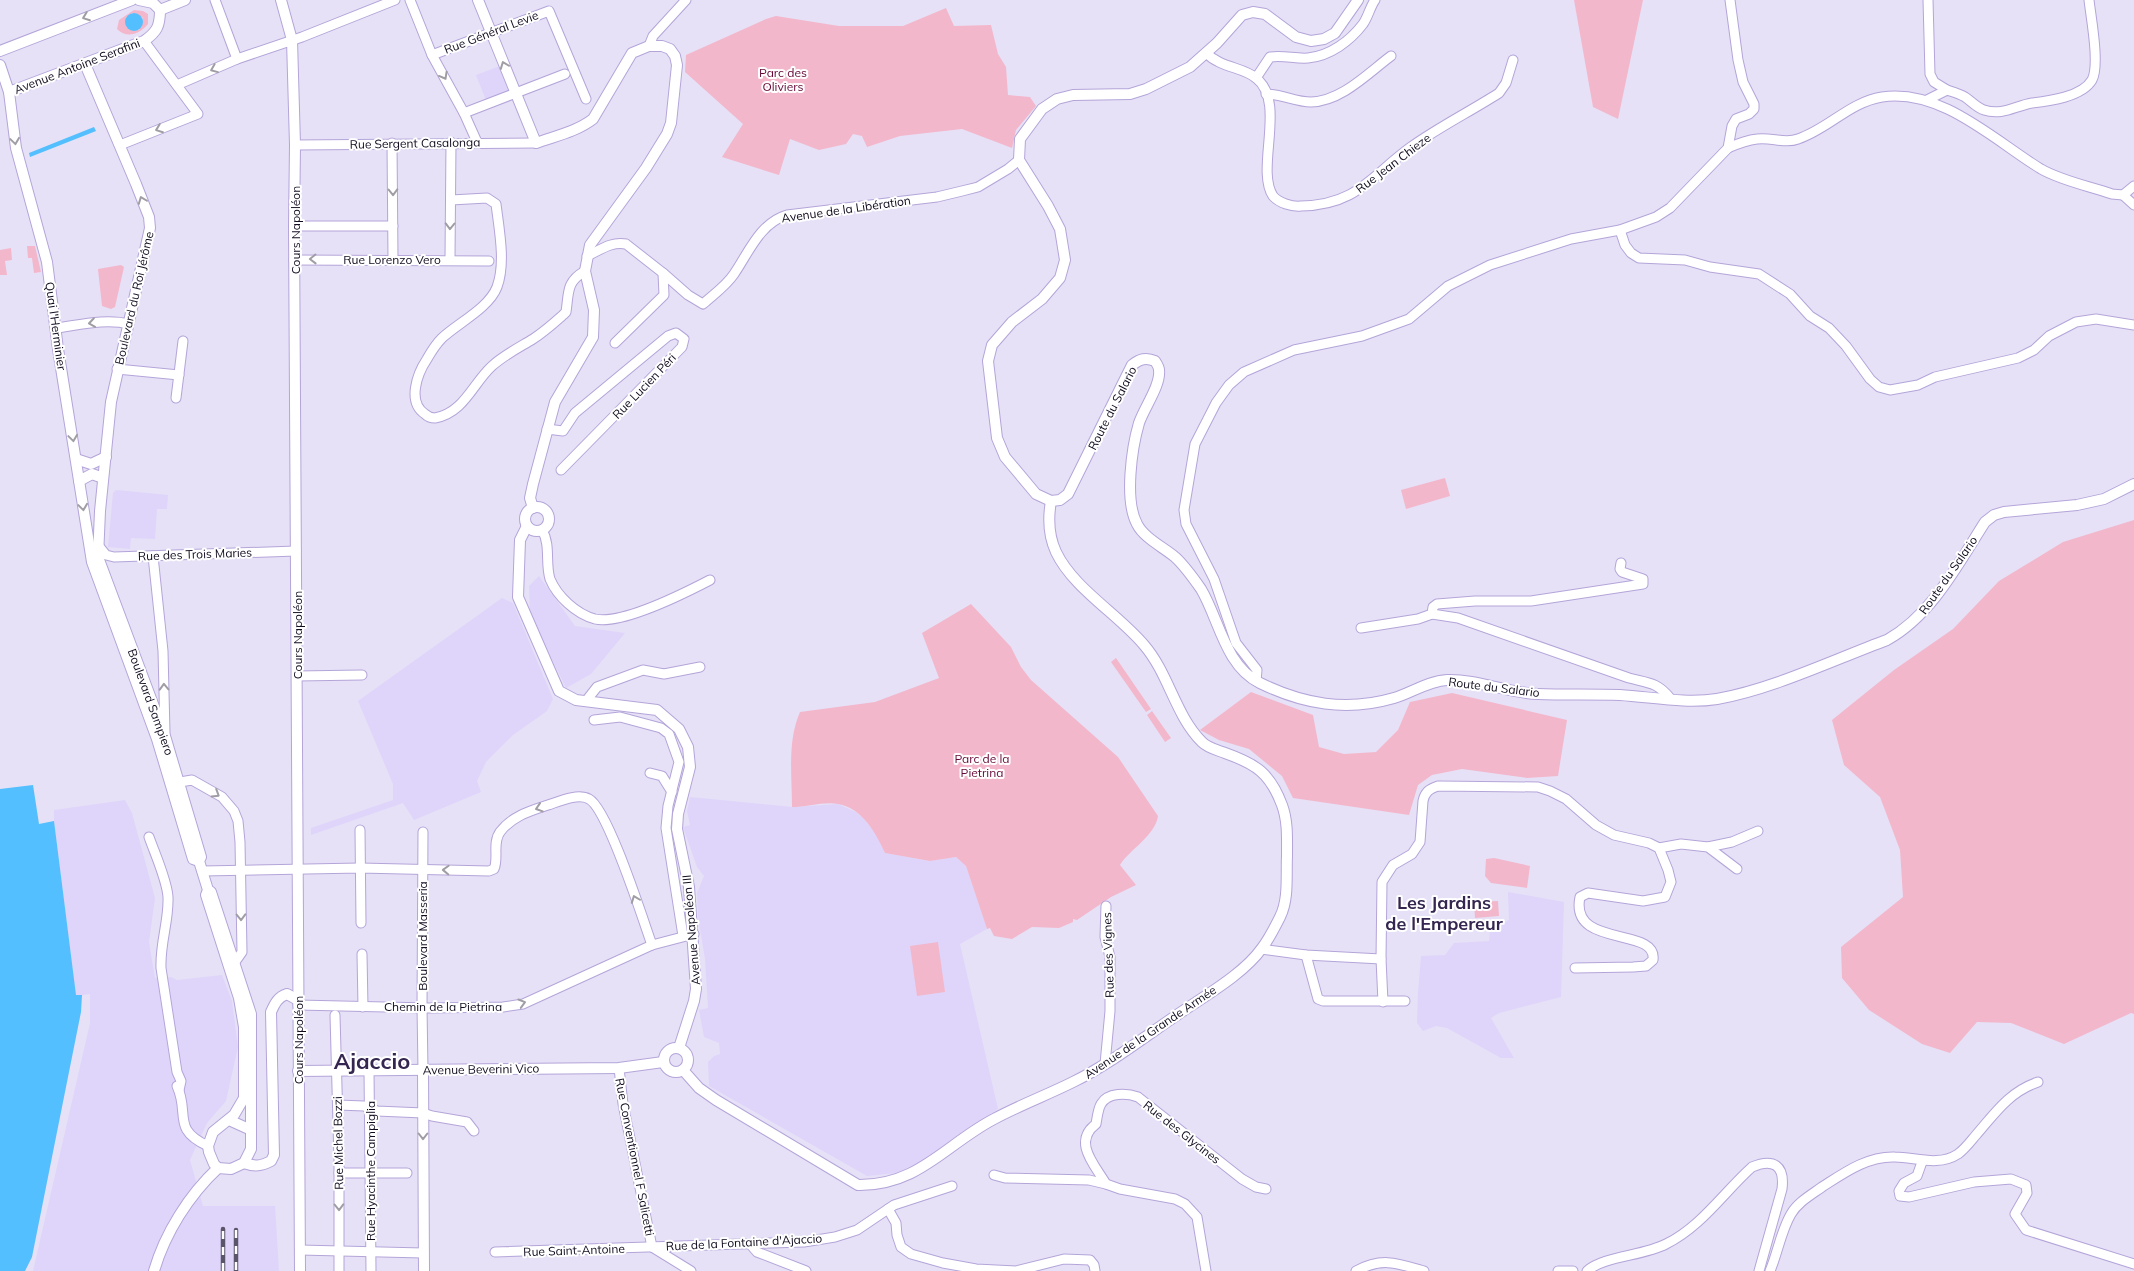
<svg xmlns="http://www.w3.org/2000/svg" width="2134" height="1271" viewBox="0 0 2134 1271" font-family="Mulish,sans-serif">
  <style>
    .built { fill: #dfd5fa }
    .green { fill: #f3b7cb; fill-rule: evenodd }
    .water { fill: #53bffe }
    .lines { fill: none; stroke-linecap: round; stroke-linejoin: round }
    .minor-casing { stroke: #b4a5d9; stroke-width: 11 }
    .major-casing { stroke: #b4a5d9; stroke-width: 12 }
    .minor { stroke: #fff; stroke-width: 9 }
    .major { stroke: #fff; stroke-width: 10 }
    .rail-casing { stroke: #5b5569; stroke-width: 4.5 }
    .rail { stroke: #fff; stroke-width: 2.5; stroke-dasharray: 8; stroke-linecap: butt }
    .oneway { stroke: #a09da5 }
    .labels { text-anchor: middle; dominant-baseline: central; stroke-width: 4; stroke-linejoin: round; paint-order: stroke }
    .street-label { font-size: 12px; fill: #110b1d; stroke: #fff }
    .park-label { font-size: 12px; fill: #660737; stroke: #fff }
    .district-label { font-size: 18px; font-weight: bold; fill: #342650; stroke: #fff }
    .town-label { font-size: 22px; font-weight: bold; fill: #342650; stroke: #fff }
  </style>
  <rect width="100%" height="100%" fill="#e6e1f7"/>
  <!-- built -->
  <g class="built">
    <polygon points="500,66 510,91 486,100 476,75"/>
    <polygon points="116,490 168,495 167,509 157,509 155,539 131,538 130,549 108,547 113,493"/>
    <polygon points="539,576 575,626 625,633 591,674 566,688 530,614 529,586"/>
    <polygon points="502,598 513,603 553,699 547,711 513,735 486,762 477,781 481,792 414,820 403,803 311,835 311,828 393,800 393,784 358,701"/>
    <polygon points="690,797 792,807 838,804 856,812 862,817 877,834 885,853 930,861 956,857 966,866 987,929 960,944 998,1109 925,1160 896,1173 867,1176 709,1086 708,1062 714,1056 720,1054 719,1043 704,1037 699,1010 708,1008 705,959 698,917 697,893 704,876 697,867 683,827 690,825 687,811"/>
    <polygon points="125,800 132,813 155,898 149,942 155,978 171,977 177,980 222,975 232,1001 238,1047 226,1101 207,1123 190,1160 203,1206 275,1206 279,1271 33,1271 90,1023 90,994 76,996 54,821 54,810"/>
    <polygon points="1508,892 1564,902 1561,997 1499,1013 1491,1018 1514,1058 1501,1058 1447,1028 1436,1026 1423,1031 1417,1023 1418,993 1421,956 1445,955 1454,943 1489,941 1490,929 1509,920"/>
  </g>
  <!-- green -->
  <g class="green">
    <polygon points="1574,0 1643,0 1618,119 1593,107"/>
    <polygon points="946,8 954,26 991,25 998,54 1006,67 1008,95 1030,97 1036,106 1016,130 1012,148 962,129 900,136 867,147 862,136 853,134 846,144 819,150 790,139 779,175 722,157 743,124 685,72 686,55 766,19 776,16 839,26 903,26"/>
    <path d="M134 10 143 11 148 14V24C140 34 127 39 117 29L119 20ZM132 13 143 18 139 30 129 28 125 22Z"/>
    <polygon points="27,246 35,246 41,272 34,273 32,258 28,258"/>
    <polygon points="11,248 12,260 5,261 7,275 0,275 0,250"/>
    <polygon points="121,265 124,267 115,307 111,309 102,306 98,269"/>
    <polygon points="1445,478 1450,496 1406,509 1401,490"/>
    <polygon points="2134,520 2134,1014 2131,1013 2064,1044 2011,1023 1977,1022 1950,1053 1922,1044 1869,1010 1842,978 1841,947 1903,897 1900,850 1880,797 1844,765 1832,720 1894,670 1953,629 1999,581 2063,542"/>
    <path d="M971 604 1011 647 1021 667 1031 680 1118 757 1158 816C1155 836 1130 849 1120 865L1136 885 1111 897 1077 920 1073 919V922L1059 928 1032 927 1012 939 994 936 990 928 987 929 966 866 956 857 930 861 885 853C876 833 862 808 838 804 826 801 805 807 792 807 792 775 787 742 800 712L875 702 939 678 922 633Z"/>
    <polygon points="1116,658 1151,709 1146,712 1111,662"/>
    <polygon points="1251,692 1313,715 1319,747 1344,754 1376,752 1398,730 1410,702 1452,693 1567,720 1558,776 1527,778 1462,769 1432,775 1418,785 1409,815 1293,798 1282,776 1249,749 1219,740 1200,730"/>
    <polygon points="1152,711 1171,738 1165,742 1147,715"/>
    <polygon points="1494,858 1530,866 1527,888 1491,883 1485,876 1486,859"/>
    <polygon points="1498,901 1499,916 1475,918 1474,902"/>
    <polygon points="938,942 945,992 917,996 910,946"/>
  </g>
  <!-- water -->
  <g class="water">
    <circle cx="134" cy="22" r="9"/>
    <polygon points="94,127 96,131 30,157 29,153"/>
    <polygon points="33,785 39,824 54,821 76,995 82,995 81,1012 32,1257 25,1271 0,1271 0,789"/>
  </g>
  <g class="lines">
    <!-- minor casing -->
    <g class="minor-casing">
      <g id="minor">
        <polyline points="215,0 237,59"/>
        <polyline points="410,0 432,55 464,113 477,142"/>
        <polyline points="1928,0 1930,74 1934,82 1947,90"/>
        <polyline points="649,46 653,36 686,0"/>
        <path d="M1206 53C1221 68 1243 67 1256 78 1287 102 1255 169 1273 196 1279 203 1292 207 1301 206 1357 205 1371 176 1411 147 1439 127 1471 111 1499 93L1506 83 1513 60"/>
        <polyline points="432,55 549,11 586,99"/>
        <path d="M1256 78 1270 57C1284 55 1295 59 1308 58 1330 56 1350 41 1363 24 1368 17 1370 7 1375 0"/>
        <polyline points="177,85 237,59 302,37 395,0"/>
        <path d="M1266 94C1282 94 1295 102 1311 102 1342 101 1368 73 1391 56"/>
        <path d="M1927 100 1947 90C1953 92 1960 94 1965 97 1971 101 1977 108 1984 110 2002 116 2015 106 2032 103 2049 101 2082 97 2092 80 2100 65 2091 18 2089 0"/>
        <polyline points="464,113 565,74"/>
        <polyline points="392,143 393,259"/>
        <polyline points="120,145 198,114 144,41"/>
        <polyline points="295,145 536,143"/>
        <path d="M1728 148C1737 144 1747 140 1757 139 1771 137 1785 144 1798 139 1828 129 1850 102 1882 97 1941 88 1995 141 2041 169 2062 181 2089 186 2112 194L2123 195 2134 186"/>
        <polyline points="2123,195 2134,205"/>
        <path d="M451 200 487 198 496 204C499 229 506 263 497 287 489 308 458 323 442 338 436 344 431 352 427 359 417 374 407 402 425 414 428 417 431 418 435 418 464 413 473 383 492 366 504 355 520 347 533 339 544 332 554 323 563 315L566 312C569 292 566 282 585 271"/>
        <polyline points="294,226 393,226"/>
        <polyline points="1620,230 1625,245 1631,253 1639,258 1685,260 1710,267 1759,274 1790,294 1810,316 1829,328 1846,346 1870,379 1879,387 1890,390 1918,385 1935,377 2018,358 2034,350 2049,336 2076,322 2096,319 2134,325"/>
        <path d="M587 256C600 250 612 241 626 244L663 273 688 295 703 304C714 294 726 286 734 274 749 252 760 223 787 215L937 197 962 191 978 187 1008 169 1019 160"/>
        <polyline points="450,259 451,142"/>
        <polyline points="294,260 489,261"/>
        <path d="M56 328C79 325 106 318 129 324"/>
        <polyline points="615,343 664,295 663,273"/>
        <polyline points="117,369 179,375"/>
        <polyline points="176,398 183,341"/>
        <polyline points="547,429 563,431 575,413 668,336 676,333 684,339 682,347 561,470"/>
        <path d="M542 530C551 545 545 563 550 579 557 596 576 614 595 619 622 625 685 593 710 580"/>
        <polyline points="98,545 106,555 114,557 296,551"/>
        <polyline points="153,556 163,651 165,733"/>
        <polyline points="1432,614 1433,607 1437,604 1475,601 1531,601 1643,584 1643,579 1622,572 1620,569 1621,563"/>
        <path d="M1361 628 1418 619 1432 614 1458 618 1629 678C1648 683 1657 682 1670 698"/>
        <polyline points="297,676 362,675"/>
        <polyline points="1256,681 1257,670 1236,643 1214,579 1186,524 1184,510 1195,444 1216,403 1229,385 1244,372 1294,350 1362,336 1409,319 1448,286 1490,265 1571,239 1620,230 1656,217 1670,208 1728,148 1732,126 1736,119 1749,114 1754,109 1754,104 1743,82 1738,60 1730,0"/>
        <polyline points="586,701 597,687 643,670 664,674 700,667"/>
        <polyline points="594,720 620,717 661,728 669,734 679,762 668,806 666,828 683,936"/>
        <polyline points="650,773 662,776 672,792"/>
        <polyline points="174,783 192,780 222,797 234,811 238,821 240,842 242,952 235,962"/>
        <polyline points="360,830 361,923"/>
        <path d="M149 837C155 854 167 880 168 897 169 921 160 942 161 968L177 1072 181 1081 179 1090"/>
        <polyline points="1708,847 1732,842 1758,831"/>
        <polyline points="1659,848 1681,844 1708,847 1737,869"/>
        <path d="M202 871 360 868 489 871 494 869C499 858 492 843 500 832 512 816 530 811 548 805 560 801 578 793 589 799 608 809 643 920 652 945"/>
        <polyline points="1261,949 1306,955 1381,959"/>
        <polyline points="362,954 363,1007"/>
        <polyline points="1306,955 1318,999 1323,1001 1405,1001"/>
        <path d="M1383 1002 1381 959 1382 882 1393 865 1412 854 1420 842 1423 801C1425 792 1429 789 1438 786L1538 787 1550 791 1566 799 1596 825 1614 835 1649 843 1659 848 1668 870 1671 882 1665 897 1643 901 1588 893 1580 897C1569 949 1658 926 1653 960L1646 966 1633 967 1575 968"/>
        <polyline points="298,1005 429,1008 503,1007 523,1004 652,945 694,934"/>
        <polyline points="335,1015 339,1160 339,1271"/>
        <polyline points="1105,1064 1110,1011 1110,957 1105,937 1106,906"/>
        <polyline points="619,1068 623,1104 652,1247"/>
        <polyline points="369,1070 371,1271"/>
        <polyline points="423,1070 422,1007 423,832"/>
        <path d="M177 1086C190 1114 171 1129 208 1146"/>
        <polyline points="338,1105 364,1106 377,1111 423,1113 432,1116 467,1122 474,1131"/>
        <polyline points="1922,1162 1917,1176 1904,1183 1899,1191 1900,1196 1909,1197 1974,1182 2011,1179 2026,1185 2027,1193 2015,1214 2026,1230 2134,1264"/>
        <polyline points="339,1173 407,1173"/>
        <polyline points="994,1175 1005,1178 1089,1180 1106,1184 1120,1189 1175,1199 1185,1204 1197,1217 1206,1271"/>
        <path d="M1106 1184C1095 1165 1072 1142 1096 1124 1097 1118 1098 1109 1101 1104 1108 1092 1127 1093 1138 1097L1242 1179 1256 1187 1266 1189"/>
        <polyline points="888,1209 896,1223 897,1235 901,1247 911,1254 943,1263 976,1269 1016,1271 1064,1259 1090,1260 1094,1265 1095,1271"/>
        <polyline points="750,1244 757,1252 806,1271"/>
        <polyline points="652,1247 691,1271"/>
        <polyline points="300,1250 423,1253"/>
        <polyline points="495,1252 804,1242 835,1237 857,1230 894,1205 952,1186"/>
        <path d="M1356 1271C1382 1257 1397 1263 1424 1271"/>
        <polyline points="1558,1271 1573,1271"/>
        <path d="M1587 1271C1604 1256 1643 1256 1666 1244 1701 1227 1724 1192 1752 1167 1773 1158 1785 1165 1782 1189L1759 1271"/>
        <path d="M1770 1271C1778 1252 1781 1231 1791 1214 1798 1202 1811 1195 1822 1187 1844 1173 1867 1156 1895 1157 1915 1157 1938 1167 1958 1154 1965 1149 1970 1142 1976 1135 1995 1113 2009 1092 2038 1082"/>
      </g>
    </g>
    <!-- major casing -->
    <g class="major-casing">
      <g id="major">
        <polyline points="281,0 292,40 295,145 294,226 300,1271"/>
        <path d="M478 0 536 143C555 136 576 132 593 119L632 53 649 46H662L670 49 675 56 677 65 671 123 667 134 646 168 590 245 585 271 594 310 593 337 555 402 533 484 530 498 533 508"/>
        <polyline points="160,10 185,0"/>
        <polyline points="0,51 132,0"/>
        <polyline points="85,64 136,184 149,217 150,228 111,402 100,511 98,557 165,736 201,857 199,861 208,890 211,892 251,1014 251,1149 244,1163 231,1169 218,1168 214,1164 209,1152 208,1146 213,1132 234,1115 244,1098 244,1027 239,998 206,895 208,890"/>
        <polyline points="0,65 9,92 16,148 47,262 58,349 92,562 157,739 193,859 199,861"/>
        <path d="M9 92 144 41C157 32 160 26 160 10L153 3 139 0"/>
        <polyline points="76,459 91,464 106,457"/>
        <polyline points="79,481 92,474 103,478"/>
        <path d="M1051 501 1060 500 1068 494 1132 365C1140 359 1146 357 1155 361 1157 364 1159 367 1159 370 1161 385 1144 408 1139 423 1132 447 1124 500 1137 524 1144 538 1163 547 1175 557 1184 565 1194 579 1201 589 1219 619 1225 666 1260 683 1303 704 1346 712 1394 698 1411 693 1428 681 1447 680 1477 679 1508 693 1538 694 1565 695 1593 694 1620 695 1652 697 1686 704 1717 699 1773 689 1833 660 1887 640 1932 615 1958 564 1985 522L1994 515 2004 512 2077 505 2104 499 2134 484"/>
        <polyline points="1051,501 1036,494 1005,457 997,438 988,361 992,345 1012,322 1042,299 1060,278 1065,260 1060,229 1048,206 1019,160 1020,139 1042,109 1057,99 1073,95 1130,94 1146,89 1190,67 1217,43 1242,15 1253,12 1265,14 1296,37 1311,41 1324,39 1335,33 1358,0"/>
        <circle cx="537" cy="519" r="12"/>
        <polyline points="527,526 520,540 518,597 559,691 576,700 657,710 679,729 688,747 690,767 678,814 677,829 689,887 696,989 694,1001 679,1048"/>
        <circle cx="676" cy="1060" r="12"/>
        <polyline points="423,1070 424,1271"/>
        <path d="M683 1070 699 1088 716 1100 858 1185C918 1186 946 1144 994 1119 1020 1105 1047 1095 1073 1082 1110 1064 1143 1038 1177 1015 1203 997 1244 974 1262 948 1269 939 1275 927 1280 917 1289 899 1286 876 1287 856 1287 839 1288 821 1282 805 1270 773 1256 764 1225 753 1217 750 1208 748 1202 742 1175 715 1169 674 1144 645 1118 614 1073 588 1056 552 1049 537 1048 518 1051 501"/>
        <polyline points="298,1071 619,1068 663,1062"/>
        <polyline points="229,1120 251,1130"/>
        <path d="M244 1163C255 1167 261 1166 271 1161L274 1155 271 1012C275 1003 278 997 287 994L298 1000"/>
        <path d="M154 1271C165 1233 189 1195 218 1168"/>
      </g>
    </g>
    <!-- minor -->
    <use href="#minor" class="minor"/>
    <!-- major -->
    <use href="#major" class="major"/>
    <!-- rail casing -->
    <g class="rail-casing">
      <g id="rail">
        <polyline points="236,1230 236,1271"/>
        <polyline points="223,1271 223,1229"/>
      </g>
    </g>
    <!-- rail -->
    <use href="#rail" class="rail"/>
  </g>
  <!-- one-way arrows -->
  <defs><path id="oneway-chevron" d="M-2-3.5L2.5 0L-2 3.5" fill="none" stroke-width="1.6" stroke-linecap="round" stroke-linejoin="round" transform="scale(1.25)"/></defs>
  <g class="oneway">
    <use href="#oneway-chevron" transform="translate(86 17) rotate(159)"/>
    <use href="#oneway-chevron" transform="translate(504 65) rotate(-111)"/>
    <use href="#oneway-chevron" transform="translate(214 69) rotate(158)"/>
    <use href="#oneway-chevron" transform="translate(444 76) rotate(61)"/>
    <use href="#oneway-chevron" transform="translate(159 129) rotate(159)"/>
    <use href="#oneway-chevron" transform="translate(15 141) rotate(82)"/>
    <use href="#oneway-chevron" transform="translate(393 192) rotate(89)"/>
    <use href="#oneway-chevron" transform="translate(142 200) rotate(-111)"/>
    <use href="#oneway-chevron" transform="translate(450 226) rotate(91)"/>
    <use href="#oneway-chevron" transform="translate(313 259) rotate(179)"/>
    <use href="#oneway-chevron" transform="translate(92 323) rotate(172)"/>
    <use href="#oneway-chevron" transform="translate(73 438) rotate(82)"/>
    <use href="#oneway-chevron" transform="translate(83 507) rotate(82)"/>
    <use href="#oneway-chevron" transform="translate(164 687) rotate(-92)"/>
    <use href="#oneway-chevron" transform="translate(216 794) rotate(32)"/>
    <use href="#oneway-chevron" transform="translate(539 808) rotate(162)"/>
    <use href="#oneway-chevron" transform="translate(446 870) rotate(-178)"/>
    <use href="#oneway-chevron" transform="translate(635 899) rotate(-111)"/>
    <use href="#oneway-chevron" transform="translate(241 917) rotate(89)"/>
    <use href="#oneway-chevron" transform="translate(522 1003) rotate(-16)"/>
    <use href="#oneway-chevron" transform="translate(423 1136) rotate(90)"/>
    <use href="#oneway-chevron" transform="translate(339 1207) rotate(89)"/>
  </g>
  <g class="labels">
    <!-- street labels -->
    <g class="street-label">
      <text transform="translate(491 32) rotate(-21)">Rue Général Levie</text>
      <text transform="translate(77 66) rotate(-21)">Avenue Antoine Serafini</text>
      <text transform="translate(415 143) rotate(-1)">Rue Sergent Casalonga</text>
      <text transform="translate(1393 163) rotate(-37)">Rue Jean Chieze</text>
      <text transform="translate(846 209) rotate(-8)">Avenue de la Libération</text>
      <text transform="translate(295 230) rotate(-90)">Cours Napoléon</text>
      <text x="392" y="259">Rue Lorenzo Vero</text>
      <text transform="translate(134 298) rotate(-77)">Boulevard du Roi Jérôme</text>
      <text transform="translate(56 326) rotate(82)">Quai l'Herminier</text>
      <text transform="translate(644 386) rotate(-46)">Rue Lucien Péri</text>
      <text transform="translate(1112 408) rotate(-63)">Route du Salario</text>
      <text transform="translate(195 554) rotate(-2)">Rue des Trois Maries</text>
      <text transform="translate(1948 575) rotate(-55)">Route du Salario</text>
      <text transform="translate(297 635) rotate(-90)">Cours Napoléon</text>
      <text transform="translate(1494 687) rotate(7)">Route du Salario</text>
      <text transform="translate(151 702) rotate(70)">Boulevard Sampiero</text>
      <text transform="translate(691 930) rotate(-95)">Avenue Napoléon III</text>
      <text transform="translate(422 936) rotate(-90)">Boulevard Masseria</text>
      <text transform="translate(1108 955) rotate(-92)">Rue des Vignes</text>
      <text x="443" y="1006">Chemin de la Pietrina</text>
      <text transform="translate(1150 1032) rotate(-34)">Avenue de la Grande Armée</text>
      <text transform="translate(298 1040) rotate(-90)">Cours Napoléon</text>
      <text transform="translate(481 1069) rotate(-1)">Avenue Beverini Vico</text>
      <text transform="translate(1182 1132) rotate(38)">Rue des Glycines</text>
      <text transform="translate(338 1143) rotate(-91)">Rue Michel Bozzi</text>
      <text transform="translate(635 1157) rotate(79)">Rue Conventionnel F Salicetti</text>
      <text transform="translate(370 1171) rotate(-90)">Rue Hyacinthe Campiglia</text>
      <text transform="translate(744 1242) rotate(-3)">Rue de la Fontaine d'Ajaccio</text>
      <text transform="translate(574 1250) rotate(-2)">Rue Saint-Antoine</text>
    </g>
    <!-- park labels -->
    <g class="park-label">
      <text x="783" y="72">Parc des<tspan x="783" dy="14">Oliviers</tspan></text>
      <text x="982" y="758">Parc de la<tspan x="982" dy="14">Pietrina</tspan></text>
    </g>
    <!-- district labels -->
    <g class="district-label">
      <text x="1444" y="902">Les Jardins<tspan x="1444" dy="21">de l'Empereur</tspan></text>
    </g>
    <!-- town labels -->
    <g class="town-label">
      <text x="372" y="1061">Ajaccio</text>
    </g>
  </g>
</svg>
